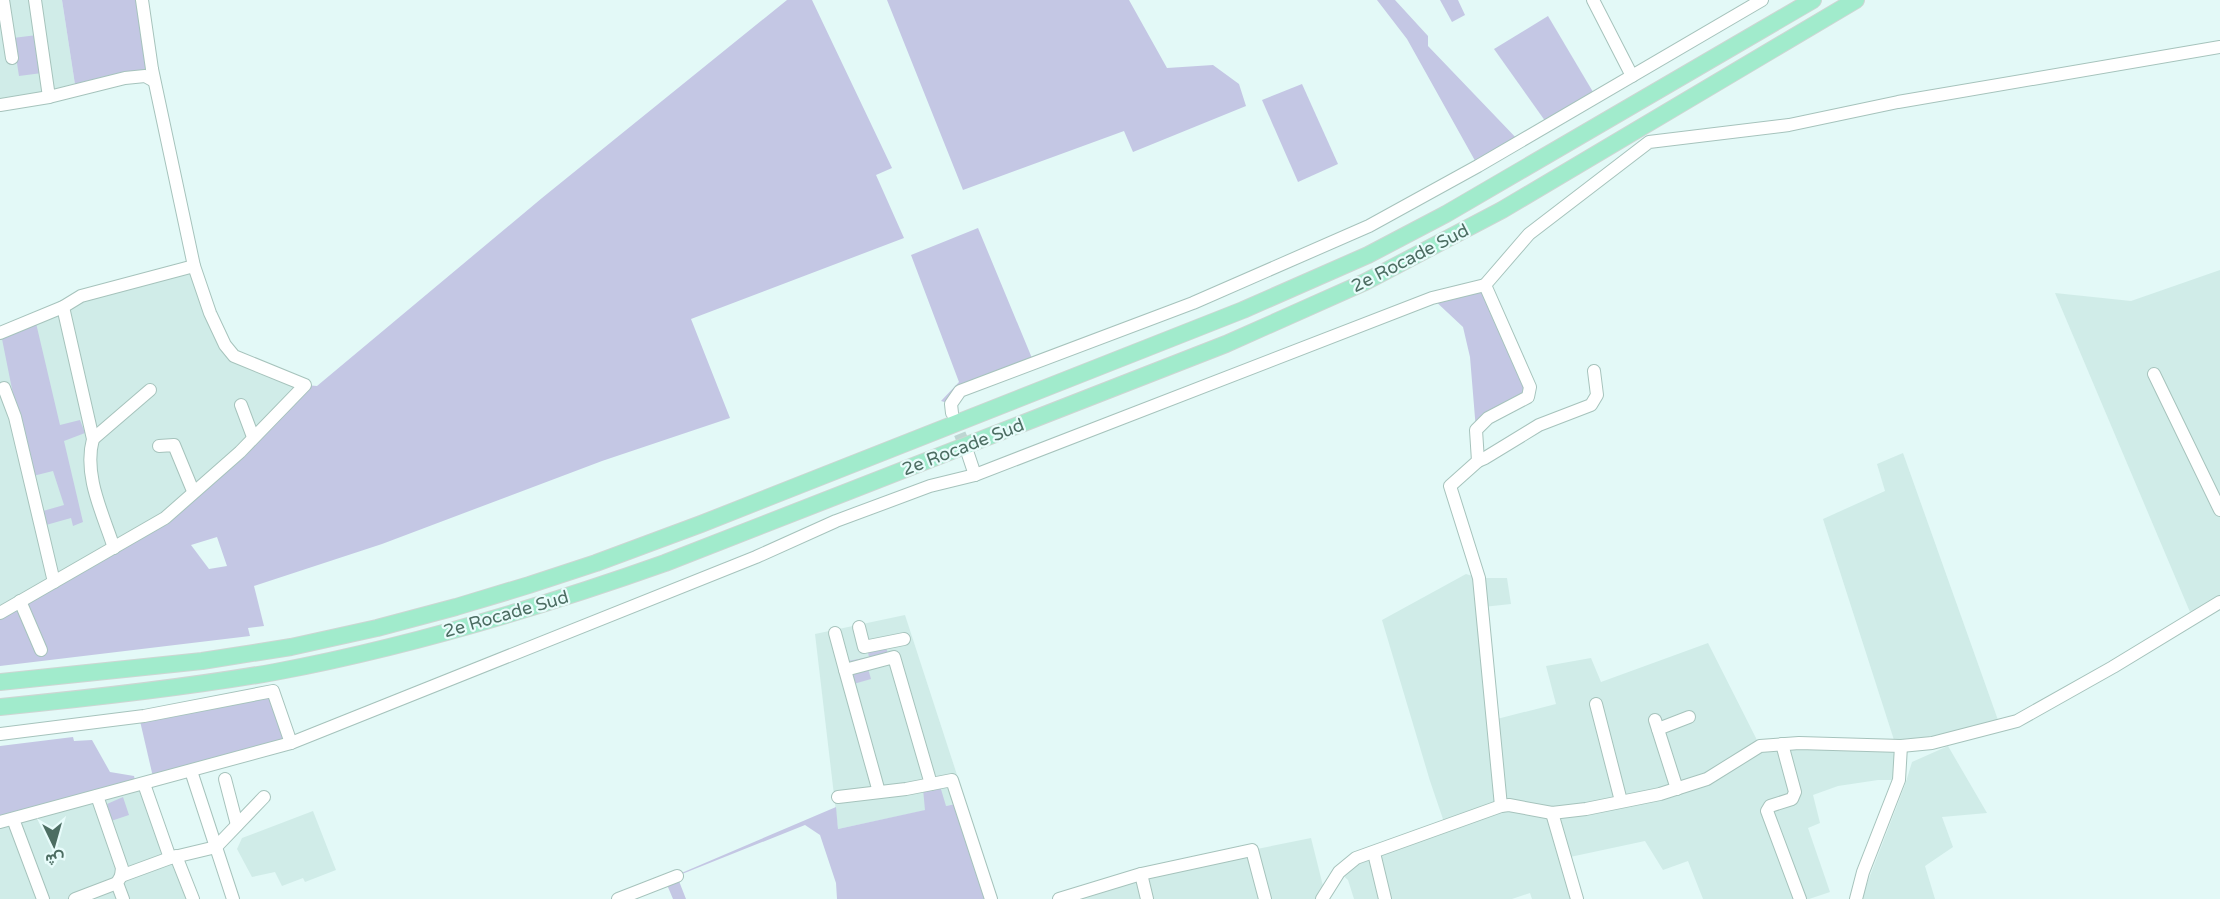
<svg xmlns="http://www.w3.org/2000/svg" width="2220" height="899" viewBox="0 0 2220 899" font-family="'Varela Round',Vazirmatn,sans-serif">
  <style>
    .residential { fill: #d0ece8 }
    .green { fill: #c4c7e4; fill-rule: evenodd }
    .lines { fill: none; stroke-linecap: round; stroke-linejoin: round }
    .minor-tunnel { stroke: #bdd6d2; stroke-width: 12; stroke-dasharray: 12 6; stroke-linecap: butt }
    .minor-casing { stroke: #a6c3bc; stroke-width: 14 }
    .highway-casing { stroke: #cdd6d3; stroke-width: 18 }
    .minor { stroke: #fff; stroke-width: 12 }
    .highway { stroke: #a1ebcc; stroke-width: 16 }
    .labels { text-anchor: middle; dominant-baseline: central; stroke-width: 4.5; stroke-linejoin: round; paint-order: stroke }
    .street-label { font-size: 18px; fill: #4c6d62; stroke: #e8fcfb }
  </style>
  <rect width="100%" height="100%" fill="#e3f9f7"/>
  <!-- residential -->
  <g class="residential">
    <polygon points="0,0 62,0 76,91 0,105"/>
    <polygon points="194,266 225,345 305,385 165,518 0,613 0,333 63,307"/>
    <polygon points="2220,270 2220,600 2190,612 2055,293 2131,301"/>
    <polygon points="1903,453 1998,720 1935,736 1894,740 1823,519 1885,491 1877,464"/>
    <polygon points="1466,574 1479,578 1507,578 1511,604 1483,607 1493,720 1556,704 1546,666 1591,658 1601,682 1708,643 1760,746 1901,746 1899,780 1878,780 1838,786 1813,795 1820,823 1808,828 1830,892 1809,899 1703,899 1688,861 1663,870 1645,841 1570,857 1582,899 1532,899 1530,893 1512,899 1354,899 1348,880 1339,872 1445,825 1430,781 1382,620"/>
    <polygon points="905,615 958,778 953,780 960,803 838,829 815,634"/>
    <polygon points="1948,746 1987,813 1942,817 1953,847 1925,866 1935,899 1861,899 1905,785 1912,762"/>
    <polygon points="142,790 190,899 0,899 0,826"/>
    <polygon points="313,811 336,870 305,882 303,878 282,886 275,872 252,877 237,849 242,838"/>
    <polygon points="1311,838 1325,894 1322,899 1058,899 1252,850"/>
  </g>
  <!-- green -->
  <g class="green">
    <polygon points="62,0 141,0 152,69 145,76 76,91"/>
    <path d="M787 0H812L892 168 876 175 904 238 691 319 730 418 602 461 382 544 254 586 264 626 248 628 250 636 0 666V613L165 518 305 385 317 386 542 198ZM217 537 227 566 209 569 191 545Z"/>
    <polygon points="887,0 1129,0 1167,68 1213,65 1239,84 1246,106 1133,152 1124,131 963,190"/>
    <polygon points="1377,0 1395,0 1428,36 1428,46 1520,142 1478,166 1407,39"/>
    <polygon points="1440,0 1458,0 1465,15 1452,22"/>
    <polygon points="1548,16 1596,97 1548,125 1494,49"/>
    <polygon points="37,35 42,73 19,76 13,38"/>
    <polygon points="1302,84 1338,164 1298,182 1262,100"/>
    <polygon points="978,228 1034,363 960,391 951,404 941,401 959,382 911,255"/>
    <polygon points="1485,285 1530,387 1476,430 1470,357 1463,327 1432,298"/>
    <polygon points="36,323 60,425 80,420 85,433 64,441 83,522 73,526 71,518 46,525 43,511 64,505 53,471 33,476 15,404 2,339"/>
    <polygon points="885,643 889,658 867,665 871,679 850,685 843,662 869,657 867,648"/>
    <polygon points="265,696 270,699 286,741 153,777 140,721"/>
    <polygon points="73,737 74,741 92,740 110,772 134,776 136,784 0,819 0,746"/>
    <polygon points="940,786 946,806 960,803 991,899 837,899 836,883 820,835 805,825 677,876 686,899 673,899 665,880 836,807 838,829 925,810 923,789"/>
    <polygon points="123,797 129,815 111,821 107,804"/>
  </g>
  <g class="lines">
    <!-- minor-tunnel -->
    <polyline class="minor-tunnel" points="953,417 968,454"/>
    <!-- minor casing -->
    <g class="minor-casing">
      <g id="minor">
        <polyline points="3,0 12,58"/>
        <polyline points="1593,0 1632,76"/>
        <polyline points="49,97 125,78 145,76 154,81"/>
        <polyline points="0,105 49,97 35,0"/>
        <path d="M63 307 93 439C83 475 103 514 114 548"/>
        <polyline points="0,333 63,307 81,296 194,266"/>
        <polyline points="2154,374 2220,510"/>
        <polyline points="4,388 15,417 54,582"/>
        <polyline points="241,405 253,437"/>
        <polyline points="952,413 951,404 960,391 1193,303 1369,226 1478,166 1762,0"/>
        <polyline points="93,439 150,390"/>
        <polyline points="159,446 174,445 193,491"/>
        <polyline points="968,454 975,475"/>
        <polyline points="1478,461 1485,458 1539,425 1591,405 1597,395 1594,371"/>
        <polyline points="20,601 41,650"/>
        <polyline points="0,613 165,518 240,452 305,385 234,356 225,345 210,313 194,266 152,69 142,0"/>
        <polyline points="859,627 864,647 904,639"/>
        <polyline points="835,633 845,670"/>
        <polyline points="1596,704 1621,801"/>
        <polyline points="1655,720 1677,789"/>
        <polyline points="1658,729 1689,717"/>
        <polyline points="0,734 144,716 273,691 291,743"/>
        <polyline points="1782,744 1795,792 1792,799 1770,806 1767,811 1800,899"/>
        <polyline points="191,771 233,899"/>
        <polyline points="225,779 237,825"/>
        <polyline points="144,784 170,858"/>
        <polyline points="879,792 845,670 894,657 931,784"/>
        <polyline points="97,796 122,868 121,876 117,883 123,899"/>
        <polyline points="838,797 906,789 952,780 991,899"/>
        <polyline points="1501,806 1479,578 1450,486 1478,461 1476,430 1488,418 1528,397 1530,387 1485,285 1529,234 1649,142 1789,125 1898,102 2220,47"/>
        <polyline points="1552,813 1577,899"/>
        <polyline points="13,819 43,899"/>
        <polyline points="0,822 291,743 756,557 836,521 930,486 975,475 1432,298 1485,285"/>
        <polyline points="1374,853 1385,899"/>
        <polyline points="176,856 193,899"/>
        <polyline points="1141,874 1147,899"/>
        <polyline points="121,876 170,858 216,847 264,797"/>
        <polyline points="75,899 117,883"/>
        <polyline points="618,899 677,876"/>
        <polyline points="1059,899 1141,874 1252,850 1265,899"/>
        <polyline points="1322,899 1339,872 1356,858 1501,806 1509,805 1552,813 1586,809 1660,794 1707,779 1760,746 1799,743 1901,746 1932,743 2017,721 2113,667 2220,602"/>
        <polyline points="1856,899 1863,872 1899,780 1901,746"/>
      </g>
    </g>
    <!-- highway casing -->
    <g class="highway-casing">
      <g id="highway">
        <polyline points="0,682 202,661 291,647 377,628 456,607 529,585 596,563 701,524 1243,310 1368,255 1446,214 1813,0"/>
        <path d="M0 707C92 698 184 688 275 672 408 647 538 608 665 563L1226 344 1365 282 1502 210 1856 0"/>
      </g>
    </g>
    <!-- minor -->
    <use href="#minor" class="minor"/>
    <!-- highway -->
    <use href="#highway" class="highway"/>
  </g>
  <g class="labels">
    <!-- street labels -->
    <g class="street-label">
      <text transform="translate(1410 258) rotate(-27)">2e Rocade Sud</text>
      <text transform="translate(963 447) rotate(-21)">2e Rocade Sud</text>
      <text transform="translate(506 614) rotate(-16)">2e Rocade Sud</text>
    </g>
  </g>
  <!-- north arrow -->
  <g transform="translate(54 845) rotate(175)" stroke="#e8fcfb" stroke-width="4.5" paint-order="stroke">
  <path d="M0-4.5L10 22L0 15L-10 22Z" fill="#4c6d62"/>
  <text y="-9" font-size="16" font-weight="bold" text-anchor="middle" fill="#4c6d62">ش</text>
  </g>
</svg>
